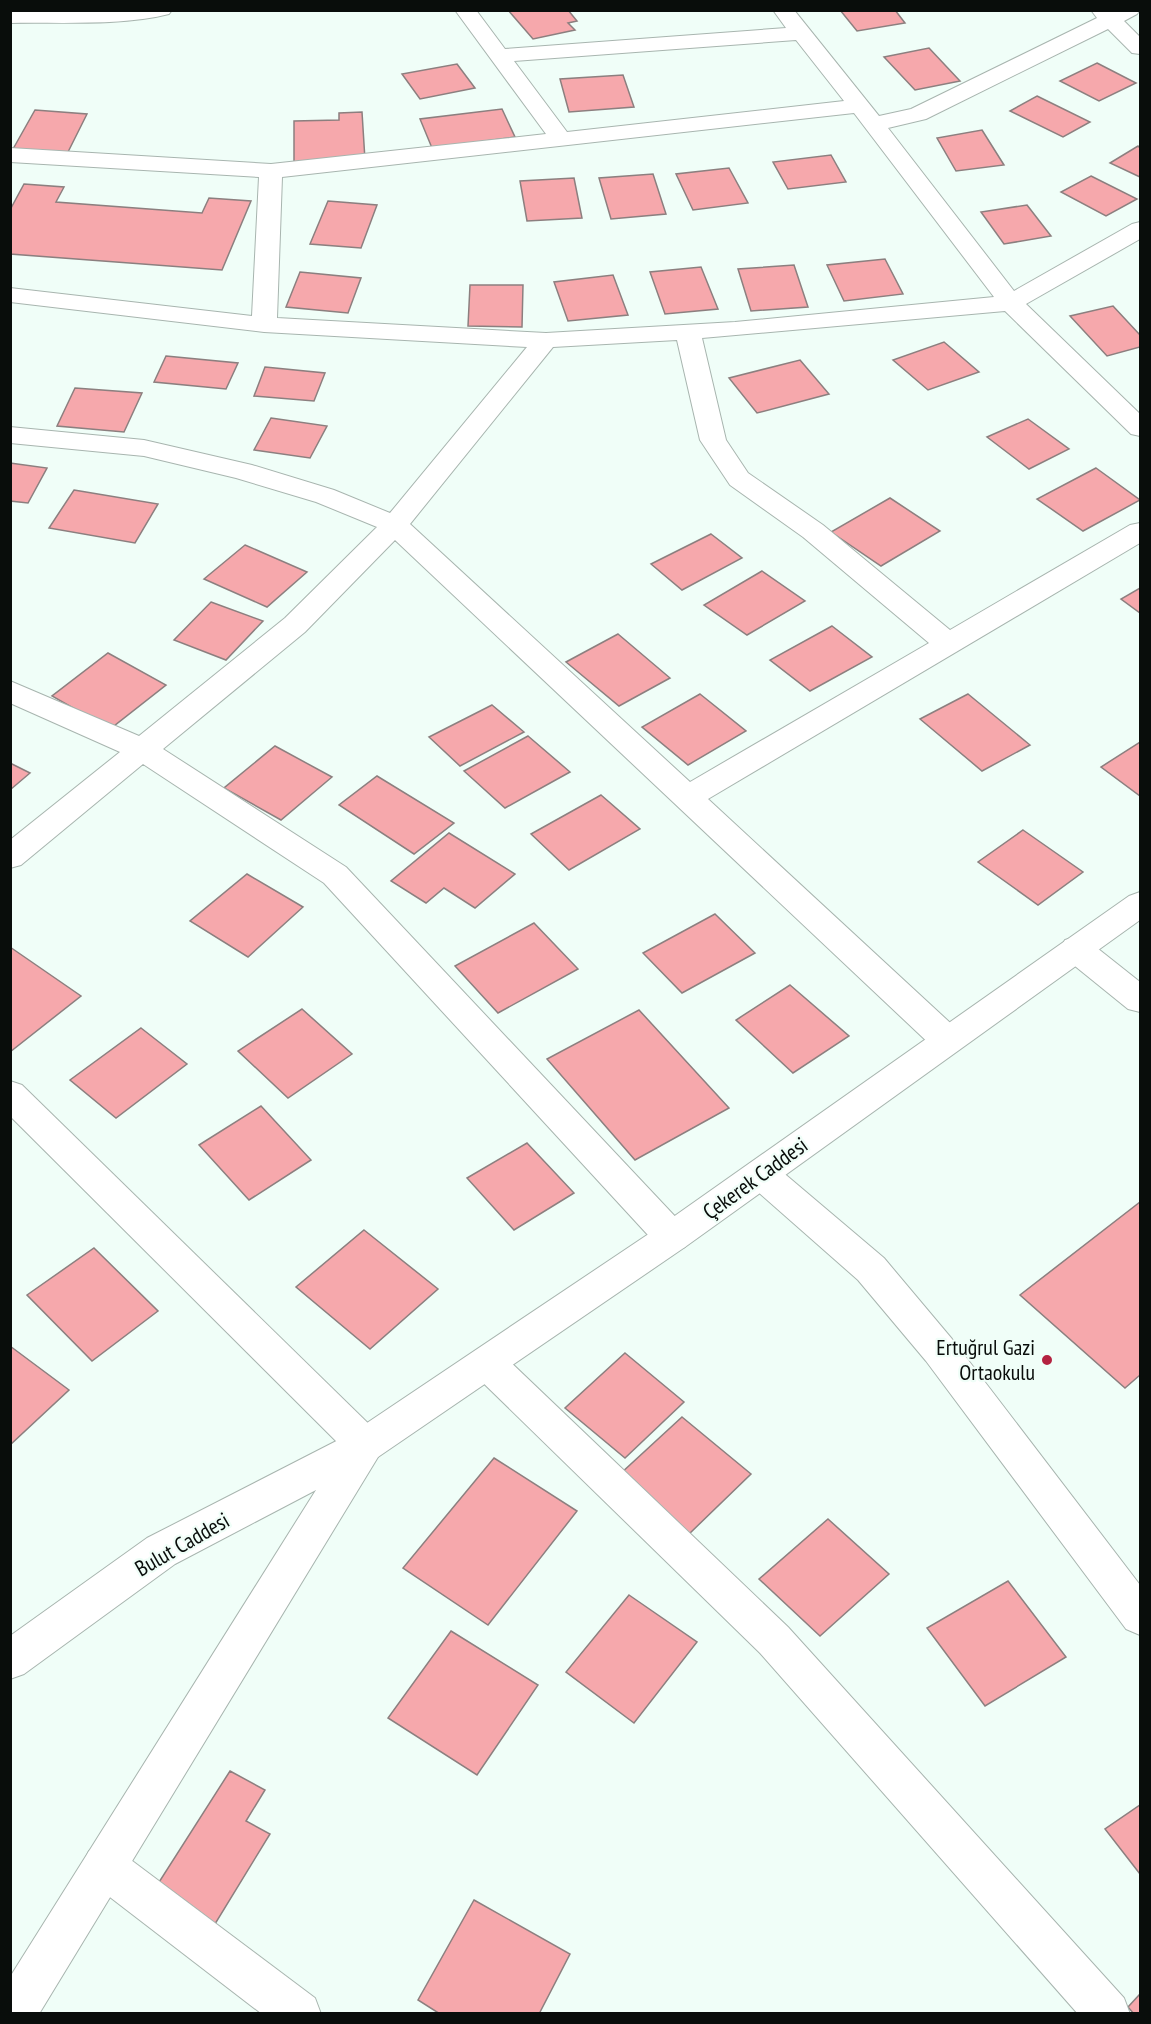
<svg xmlns="http://www.w3.org/2000/svg" width="1151" height="2024" viewBox="0 0 1151 2024" font-family="'PT Sans Narrow',sans-serif">
  <style>
    .building { fill: #f6a8ac; stroke: #8c7f7f; stroke-width: 1.5 }
    .lines { fill: none; stroke-linecap: round; stroke-linejoin: round }
    .minor-casing { stroke: #a8b5af; stroke-width: 2 }
    .tertiary-casing { stroke: #a8b5af; stroke-width: 2 }
    .minor { fill: #fff; fill-rule: evenodd }
    .tertiary { fill: #fff; fill-rule: evenodd }
    .poi-dot { fill: #b42240; stroke: #f0fef8; stroke-width: 2 }
    .labels { text-anchor: middle; dominant-baseline: central; stroke-width: 4.5; stroke-linejoin: round; paint-order: stroke }
    .street-label { font-size: 22px; fill: #090d0b; stroke: #f0fef8 }
    .poi-label { font-size: 22px; fill: #090d0b; stroke: #f0fef8; text-anchor: end }
  </style>
  <rect width="100%" height="100%" fill="#f0fef8"/>
  <!-- building -->
  <g class="building">
    <polygon points="508,10 568,10 577,21 568,23 575,30 533,39"/>
    <polygon points="840,10 895,10 905,23 857,31"/>
    <polygon points="929,48 960,81 915,90 884,57"/>
    <polygon points="1097,63 1136,83 1099,101 1060,81"/>
    <polygon points="457,64 475,88 420,99 402,74"/>
    <polygon points="623,75 634,107 569,112 560,79"/>
    <polygon points="1037,96 1090,122 1063,137 1010,111"/>
    <polygon points="502,109 515,137 432,148 420,119"/>
    <polygon points="35,110 87,114 67,154 13,149"/>
    <polygon points="362,112 365,160 294,163 294,121 339,120 339,113"/>
    <polygon points="982,130 1004,165 956,171 937,138"/>
    <polygon points="1138,146 1140,148 1140,177 1110,163"/>
    <polygon points="831,155 846,182 788,189 773,162"/>
    <polygon points="729,168 748,203 693,210 676,174"/>
    <polygon points="653,174 666,214 611,219 599,178"/>
    <polygon points="1091,176 1137,199 1106,216 1061,192"/>
    <polygon points="574,178 582,218 527,221 520,181"/>
    <polygon points="24,184 64,187 56,202 202,213 209,198 251,201 222,270 10,254 10,210"/>
    <polygon points="328,201 377,205 361,248 310,244"/>
    <polygon points="1027,205 1051,236 1004,244 981,212"/>
    <polygon points="885,259 903,294 844,301 827,265"/>
    <polygon points="794,265 808,307 751,311 738,269"/>
    <polygon points="701,267 718,309 665,314 650,272"/>
    <polygon points="300,272 361,278 348,313 286,307"/>
    <polygon points="613,275 628,315 568,321 554,282"/>
    <polygon points="470,285 523,285 522,327 468,326"/>
    <polygon points="1113,306 1140,335 1140,347 1107,356 1070,316"/>
    <polygon points="944,342 979,372 928,390 893,360"/>
    <polygon points="166,356 238,363 226,389 154,382"/>
    <polygon points="800,360 829,394 757,413 729,378"/>
    <polygon points="265,367 325,373 314,401 254,396"/>
    <polygon points="75,388 142,393 124,432 57,426"/>
    <polygon points="271,418 327,426 310,458 254,450"/>
    <polygon points="1028,419 1069,449 1029,469 987,437"/>
    <polygon points="10,463 47,468 28,503 10,501"/>
    <polygon points="1096,468 1140,500 1083,531 1037,499"/>
    <polygon points="74,490 158,504 135,543 49,528"/>
    <polygon points="890,498 940,531 881,566 831,532"/>
    <polygon points="711,534 742,558 682,590 651,564"/>
    <polygon points="245,545 307,572 267,607 204,579"/>
    <polygon points="762,571 805,601 747,635 704,605"/>
    <polygon points="1140,588 1140,613 1121,599"/>
    <polygon points="211,602 263,621 226,660 174,640"/>
    <polygon points="832,626 872,657 810,691 770,660"/>
    <polygon points="618,634 670,678 619,706 566,662"/>
    <polygon points="108,653 166,685 110,729 52,696"/>
    <polygon points="700,694 746,731 688,765 642,727"/>
    <polygon points="968,694 1030,745 982,771 920,719"/>
    <polygon points="492,705 524,732 460,766 429,737"/>
    <polygon points="528,736 570,772 505,808 464,771"/>
    <polygon points="1140,742 1140,796 1101,767"/>
    <polygon points="275,746 332,777 281,820 224,788"/>
    <polygon points="10,763 30,773 10,790"/>
    <polygon points="377,776 454,823 414,854 339,805"/>
    <polygon points="601,795 640,829 569,870 531,834"/>
    <polygon points="1023,830 1083,872 1038,905 978,862"/>
    <polygon points="449,833 515,874 475,908 444,888 426,903 391,881"/>
    <polygon points="247,874 303,907 248,957 190,921"/>
    <polygon points="715,914 755,953 682,993 643,953"/>
    <polygon points="534,923 578,969 498,1013 455,966"/>
    <polygon points="10,947 81,996 10,1052"/>
    <polygon points="790,985 849,1036 793,1073 736,1020"/>
    <polygon points="302,1009 352,1054 288,1098 238,1051"/>
    <polygon points="639,1010 729,1108 635,1160 547,1059"/>
    <polygon points="141,1028 187,1064 116,1118 70,1080"/>
    <polygon points="261,1106 311,1160 249,1200 199,1145"/>
    <polygon points="527,1143 574,1193 514,1230 467,1178"/>
    <polygon points="1140,1202 1140,1375 1125,1388 1020,1295"/>
    <polygon points="364,1230 438,1289 370,1349 296,1287"/>
    <polygon points="94,1248 158,1311 92,1361 27,1295"/>
    <polygon points="10,1346 69,1390 10,1445"/>
    <polygon points="625,1353 684,1402 625,1458 565,1408"/>
    <polygon points="682,1417 751,1474 688,1535 619,1475"/>
    <polygon points="494,1458 577,1511 488,1625 403,1568"/>
    <polygon points="828,1519 889,1574 820,1636 759,1579"/>
    <polygon points="1008,1581 1066,1657 985,1706 927,1628"/>
    <polygon points="629,1595 697,1642 634,1723 566,1672"/>
    <polygon points="451,1631 538,1685 477,1775 388,1718"/>
    <polygon points="230,1771 265,1790 246,1821 270,1834 215,1924 154,1890"/>
    <polygon points="1140,1805 1140,1874 1105,1829"/>
    <polygon points="474,1900 570,1954 539,2014 440,2014 418,2000"/>
    <polygon points="1140,1994 1140,2014 1134,2014 1128,2007"/>
  </g>
  <g class="lines">
    <!-- minor casing -->
    <g class="minor-casing">
      <g id="minor">
        <path d="M172 10 169 14C123 26 59 22 10 23V11Z"/>
        <path d="M455 10H476L505 49 786 28 773 10H794L879 116 911 109 1097 18 1091 10H1140L1137 14 1124 21 1140 37V54L1132 53 1108 29 926 119 888 128 1014 291 1132 224 1140 222V239L1026 304 1140 414V436L1131 434 1005 311 702 338 726 440 748 473 823 525 950 630 1130 525 1140 523V543L708 799 959 1031 964 1040 959 1049 947 1053 935 1049 395 540 305 632 163 749 346 867 685 1227 690 1237 685 1247 672 1252 659 1247 324 883 143 764 21 865 10 868V840L120 752 10 703V681L139 736 285 618 377 527 316 502 236 478 144 456 10 443V427L144 440 252 465 334 490 390 513 527 347 264 332 10 302V288L252 316 259 177 10 162V148L271 164 546 134ZM796 40 844 101 567 132 514 61ZM854 113 994 297 735 322 546 333 277 318 282 177ZM677 340 700 440 730 485 803 537 929 643 690 782 410 524 553 347Z"/>
        <polygon points="1076,937 1087,940 1140,982 1140,1012 1128,1009 1065,958 1060,949 1065,940"/>
        <polygon points="10,1081 22,1085 378,1433 384,1445 378,1457 365,1462 352,1457 10,1116"/>
        <polygon points="761,1160 773,1164 884,1258 952,1339 1140,1585 1140,1635 1126,1629 926,1361 858,1280 749,1184 744,1174 749,1164"/>
        <polygon points="487,1347 500,1352 788,1627 1124,1998 1130,2014 1078,2014 760,1653 474,1374 468,1363 474,1352"/>
        <polygon points="104,1844 119,1851 315,1998 321,2014 262,2014 89,1881 82,1866 89,1851"/>
      </g>
    </g>
    <!-- tertiary casing -->
    <g class="tertiary-casing">
      <polygon id="tertiary" points="1140,892 1140,920 685,1247 378,1457 39,2014 10,2014 10,1977 316,1490 175,1564 24,1674 10,1679 10,1636 147,1538 352,1433 659,1227 1129,896"/>
    </g>
    <!-- minor -->
    <use href="#minor" class="minor"/>
    <!-- tertiary -->
    <use href="#tertiary" class="tertiary"/>
  </g>
  <!-- markers -->
  <circle class="poi-dot" cx="1047" cy="1360" r="6"/>
  <g class="labels">
    <!-- street labels -->
    <g class="street-label">
      <text transform="translate(755 1178) rotate(-36)">Çekerek Caddesi</text>
      <text transform="translate(182 1544) rotate(-30)">Bulut Caddesi</text>
    </g>
    <!-- poi labels -->
    <g class="poi-label">
      <text x="1035" y="1347">Ertuğrul Gazi<tspan x="1035" dy="25">Ortaokulu</tspan></text>
    </g>
  </g>
  <!-- border -->
  <rect width="1151" height="2024" fill="none" stroke="#090d0b" stroke-width="24"/>
</svg>
